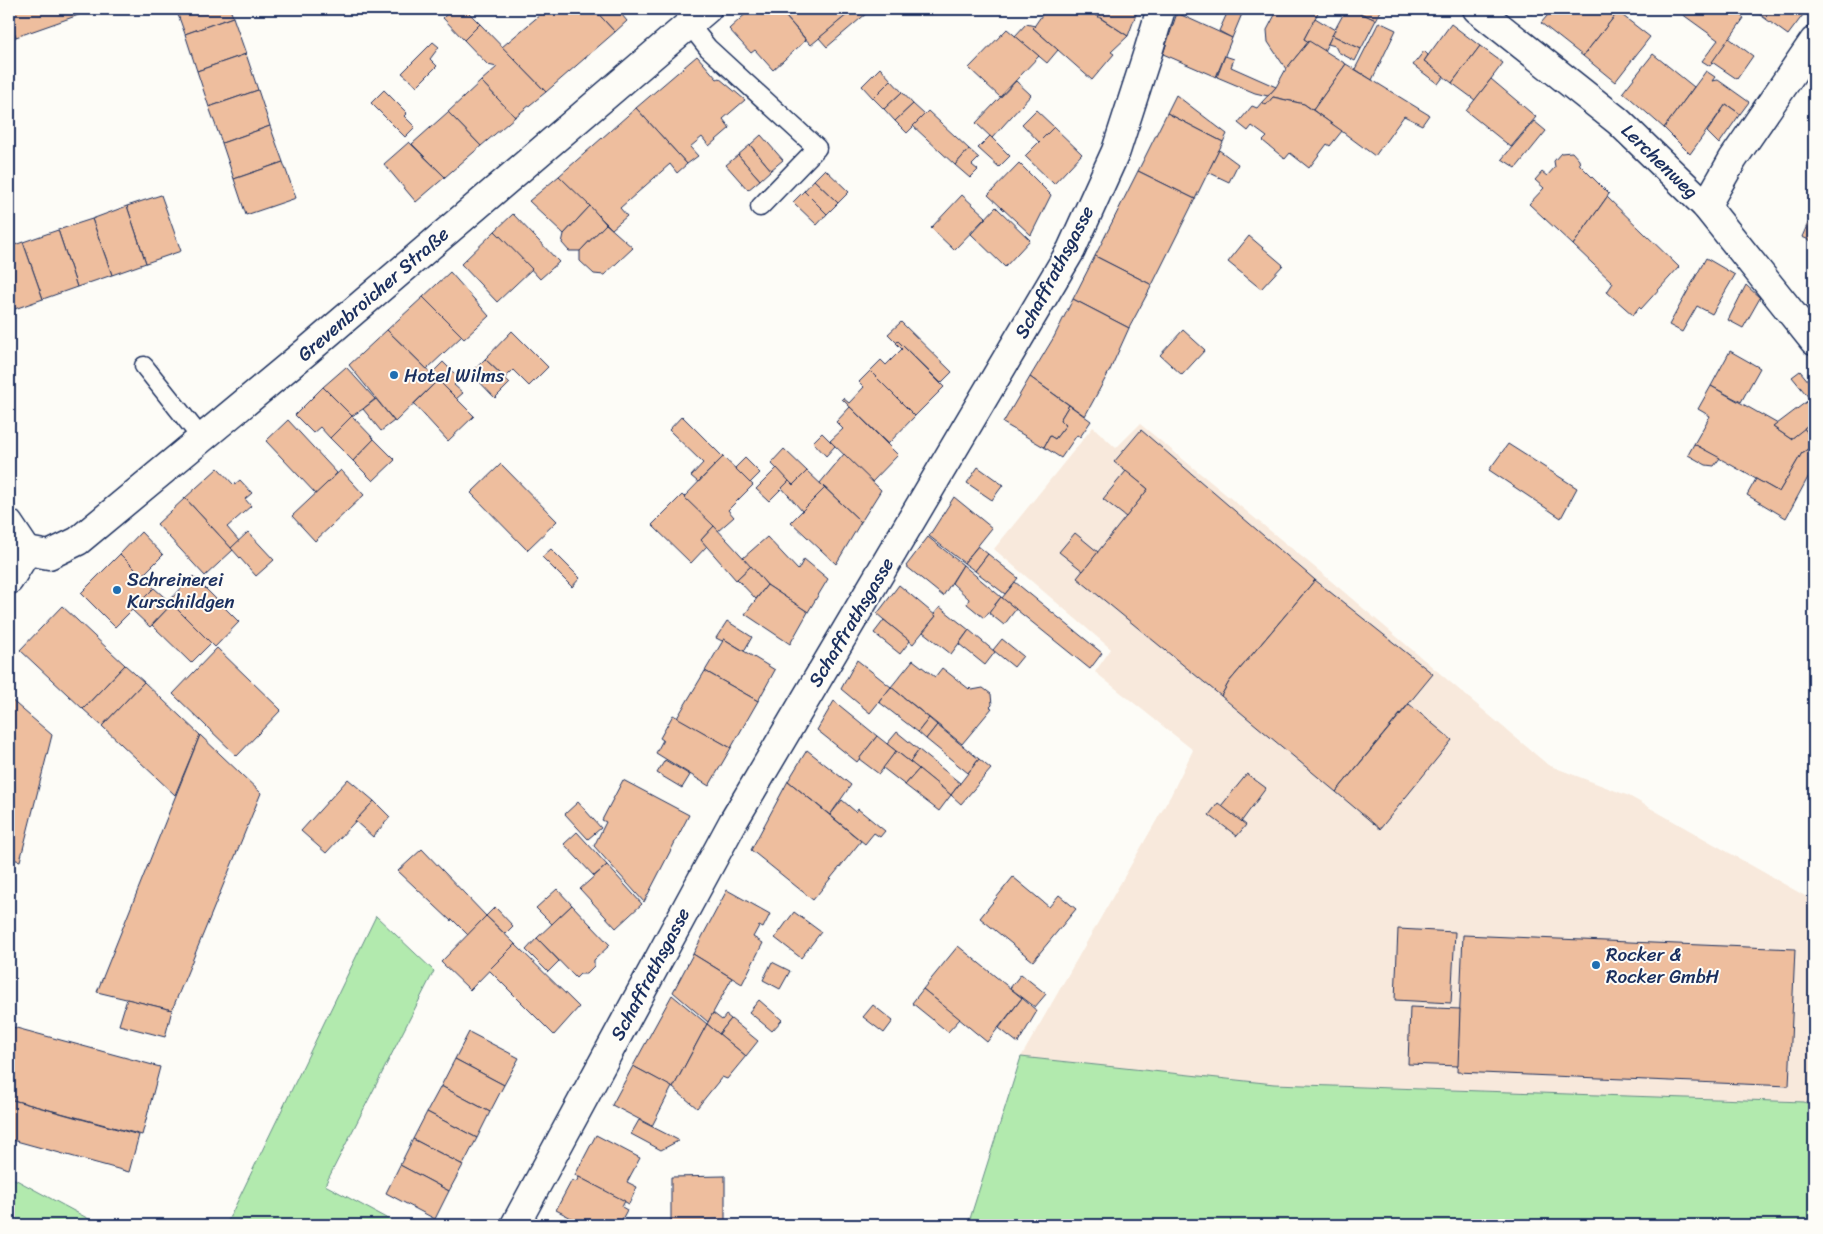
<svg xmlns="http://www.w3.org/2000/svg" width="1823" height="1234" viewBox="0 0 1823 1234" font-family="Sriracha,sans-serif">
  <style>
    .built { fill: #f8e9dc }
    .green { fill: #b2eaae; stroke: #668c86 }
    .building { fill: #eebe9e; stroke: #1b2f5e }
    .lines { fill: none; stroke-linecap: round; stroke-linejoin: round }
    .service-casing { stroke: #1b2f5e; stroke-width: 21 }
    .minor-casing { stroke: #1b2f5e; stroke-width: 31 }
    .service { stroke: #fdfcf7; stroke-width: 18 }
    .minor { stroke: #fdfcf7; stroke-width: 28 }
    .poi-dot { fill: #1f6fb2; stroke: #fdfcf7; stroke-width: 2 }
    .labels { text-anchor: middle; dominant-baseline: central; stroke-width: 4; stroke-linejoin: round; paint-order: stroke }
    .street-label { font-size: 19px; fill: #1b2f5e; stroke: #fdfcf7 }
    .poi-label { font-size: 19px; fill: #1b2f5e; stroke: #fdfcf7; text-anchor: start }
  </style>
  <rect width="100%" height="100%" fill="#fdfcf7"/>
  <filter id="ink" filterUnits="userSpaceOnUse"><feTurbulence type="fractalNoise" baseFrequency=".02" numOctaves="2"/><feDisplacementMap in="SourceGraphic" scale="10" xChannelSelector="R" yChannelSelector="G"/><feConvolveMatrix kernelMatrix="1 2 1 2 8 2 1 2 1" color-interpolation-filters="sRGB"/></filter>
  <g filter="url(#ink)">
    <!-- built -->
    <polygon class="built" points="1140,424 1318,570 1548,765 1629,796 1814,901 1814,1106 1804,1102 1274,1084 1021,1057 1171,795 1193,750 1095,672 1111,649 994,549 1093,427 1116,448"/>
    <!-- green -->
    <g class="green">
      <polygon points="376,916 434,971 325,1185 399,1225 226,1225"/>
      <polygon points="1021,1057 1274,1084 1804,1102 1814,1106 1814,1225 968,1225"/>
      <polygon points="9,1176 100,1225 9,1225"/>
    </g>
    <!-- building -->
    <g class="building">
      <polygon points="9,9 90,9 90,11 16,37 9,17"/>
      <polygon points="176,9 230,9 233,17 185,34"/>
      <polygon points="452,9 465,9 480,24 464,40 443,18"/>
      <polygon points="547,9 594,9 615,32 546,92 502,47"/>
      <polygon points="594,9 617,9 627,21 615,32"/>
      <polygon points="751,9 779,9 806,40 773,70 755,50 751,53 729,29"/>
      <polygon points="779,9 854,9 811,45"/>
      <polygon points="854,9 863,9 867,13 827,47 819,38"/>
      <polygon points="1046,9 1086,9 1128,36 1111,52 1114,54 1092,80 1033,28"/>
      <polygon points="1087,9 1138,9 1128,36"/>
      <polygon points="1229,9 1244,9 1232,38 1219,31"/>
      <polygon points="1278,9 1320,9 1304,39 1309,41 1286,69 1268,42 1267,30"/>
      <polygon points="1346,9 1352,9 1376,20 1361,49 1332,35"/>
      <polygon points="1352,9 1382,9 1376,20"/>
      <polygon points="1525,9 1536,9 1532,14"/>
      <polygon points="1553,9 1614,9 1618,12 1583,56 1541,23"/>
      <polygon points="1686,9 1731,9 1744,18 1710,66 1702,61 1718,40 1682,14"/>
      <polygon points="1752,9 1795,9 1803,15 1788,35"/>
      <polygon points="1618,12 1650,37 1615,82 1583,56"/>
      <polygon points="1177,13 1232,38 1216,77 1163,54"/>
      <polygon points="9,17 16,37 9,39"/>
      <polygon points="233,17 246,54 197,71 185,34"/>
      <polygon points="1315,18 1335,30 1324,51 1304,39"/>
      <polygon points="1379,22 1396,30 1372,80 1355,69"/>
      <polygon points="480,24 546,92 515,117 481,81 497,67 488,65 464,40"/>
      <polygon points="1026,24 1035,26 1033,28 1058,50 1047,63 1015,36"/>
      <polygon points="1451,24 1480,46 1452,83 1424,61"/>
      <polygon points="1007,29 1039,56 1000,97 969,68"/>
      <polygon points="1332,35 1361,49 1355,61 1338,52 1335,46 1328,44"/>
      <polygon points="1729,38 1753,56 1737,79 1712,62"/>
      <polygon points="1309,41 1346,64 1313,110 1304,104 1273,97 1266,105 1262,102 1276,87 1286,69"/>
      <polygon points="433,42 439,47 430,59 437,66 417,86 402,73"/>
      <polygon points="1480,46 1503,63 1475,100 1452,83"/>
      <polygon points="1424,51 1428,55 1424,61 1444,76 1438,84 1413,65"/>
      <polygon points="246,54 258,90 209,107 197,71"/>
      <polygon points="1653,54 1694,87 1664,128 1623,92"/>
      <polygon points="697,56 717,79 719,78 745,100 723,119 730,128 709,146 702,137 690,147 698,156 687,164 636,108"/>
      <polygon points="1225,56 1234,59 1231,67 1276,87 1268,96 1255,93 1217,77"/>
      <polygon points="1346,64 1429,115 1422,125 1404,116 1375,156 1313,110"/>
      <polygon points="880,68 891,80 873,98 862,86"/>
      <polygon points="1706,71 1715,77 1712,81 1718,80 1749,102 1740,114 1726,104 1690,154 1664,128"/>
      <polygon points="1491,79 1536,117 1511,147 1466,111"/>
      <polygon points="891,80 902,92 884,109 873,98"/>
      <polygon points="481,81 515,117 481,146 448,112"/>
      <polygon points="1016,81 1031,95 992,138 976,123"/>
      <polygon points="258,90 270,126 222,143 209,107"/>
      <polygon points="384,90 407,113 404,116 415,127 405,137 371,103"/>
      <polygon points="902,92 913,104 895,121 884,109"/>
      <polygon points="1176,95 1227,134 1223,142 1167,113"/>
      <polygon points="1273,97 1304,104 1342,131 1330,146 1327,144 1309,168 1290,153 1285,159 1263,141 1267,137 1252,126 1248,131 1238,123 1252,106 1257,108 1262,102 1266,105"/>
      <polygon points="913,104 925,115 907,133 895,121"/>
      <polygon points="1726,104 1740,114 1719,144 1707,132"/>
      <polygon points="636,108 687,164 677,173 670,164 620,208 627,216 612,229 559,176"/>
      <polygon points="1036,110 1054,127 1039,142 1022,124"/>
      <polygon points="928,111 969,149 955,165 913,126"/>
      <polygon points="448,112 481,146 445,177 412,144"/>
      <polygon points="1167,113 1223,142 1195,199 1138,171"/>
      <polygon points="1534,121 1546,131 1516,168 1502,159"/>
      <polygon points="270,126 283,162 234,179 222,143"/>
      <polygon points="1054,127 1082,154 1054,184 1025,156"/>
      <polygon points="761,135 783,160 771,170 750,145"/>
      <polygon points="990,136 1010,156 999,167 978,148"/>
      <polygon points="409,142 445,177 416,202 384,164"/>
      <polygon points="750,145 771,170 760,180 738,155"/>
      <polygon points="969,149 979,158 972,165 978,170 970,178 955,165"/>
      <polygon points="1219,150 1238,164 1229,182 1208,172"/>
      <polygon points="1572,152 1579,160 1580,165 1609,194 1573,245 1529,204 1544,188 1535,180 1542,172 1547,176 1555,167 1554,161 1561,153"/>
      <polygon points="738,155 760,180 748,190 726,165"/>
      <polygon points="283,162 296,198 246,215 234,179"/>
      <polygon points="1019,163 1051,195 1031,235 988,195"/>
      <polygon points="825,169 849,192 838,203 814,180"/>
      <polygon points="1138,171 1195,199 1152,285 1095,256"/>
      <polygon points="559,176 590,206 564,234 529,201"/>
      <polygon points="814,180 838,203 827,214 804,191"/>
      <polygon points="804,191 827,214 817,225 793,202"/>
      <polygon points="161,195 181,251 146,263 127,206"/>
      <polygon points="962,195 986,217 954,250 931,228"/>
      <polygon points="1607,197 1679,267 1641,309 1639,307 1633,315 1607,292 1613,283 1573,245"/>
      <polygon points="127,206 146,263 112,275 92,219"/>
      <polygon points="590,206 606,224 580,251 569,251 562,243 564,234"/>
      <polygon points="996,207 1030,240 1005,267 971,234"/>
      <polygon points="513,214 559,262 540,279 495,231"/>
      <polygon points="92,219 112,275 77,287 58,230"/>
      <polygon points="1808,223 1814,226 1814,242 1802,237"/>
      <polygon points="606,224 633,248 604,275 594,274 580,261 580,251"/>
      <polygon points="58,230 77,287 43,299 23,242"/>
      <polygon points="495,231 532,269 497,302 461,264"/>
      <polygon points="1249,236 1283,265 1261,289 1228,262"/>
      <polygon points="23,242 43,299 9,311 9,247"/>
      <polygon points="1095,256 1152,285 1129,328 1073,299"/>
      <polygon points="1706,258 1735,275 1712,314 1697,306 1682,332 1669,325"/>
      <polygon points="450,272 489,316 464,339 423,297"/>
      <polygon points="1746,285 1760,298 1743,328 1728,320"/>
      <polygon points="423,297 462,336 427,369 387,330"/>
      <polygon points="1073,299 1129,328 1110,370 1085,416 1030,377 1054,337"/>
      <polygon points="901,322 952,372 941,383 898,341 897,343 888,334"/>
      <polygon points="387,330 438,380 395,422 349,365"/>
      <polygon points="1183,330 1205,350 1182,375 1160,355"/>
      <polygon points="512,331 548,367 529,386 513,370 505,378 485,359"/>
      <polygon points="898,341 944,387 915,416 870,371 881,360 886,365 902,349 896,343"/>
      <polygon points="1730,351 1760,368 1741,402 1711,386"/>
      <polygon points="485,359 510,383 495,398 471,373"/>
      <polygon points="443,362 460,379 454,385 463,393 456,399 431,374"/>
      <polygon points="346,367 375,399 363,409 352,416 323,387"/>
      <polygon points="870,371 915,416 888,444 842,399 843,398 849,403 864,387 859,382"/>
      <polygon points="1800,371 1814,388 1814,396 1810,399 1792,377"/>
      <polygon points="1030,377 1069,405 1060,420 1066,425 1055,439 1050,436 1044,447 1003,423"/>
      <polygon points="438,380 474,416 448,441 414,404"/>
      <polygon points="1711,386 1778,424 1773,427 1791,439 1804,428 1814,442 1814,445 1802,453 1779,492 1694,444 1710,416 1698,409"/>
      <polygon points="323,387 352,416 330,438 320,427 313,433 295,415"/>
      <polygon points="1814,396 1814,421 1791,439 1773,427"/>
      <polygon points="376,399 394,421 381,431 363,409"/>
      <polygon points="1069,405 1091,421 1080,437 1077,435 1061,458 1044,447 1050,436 1055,439 1066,425 1060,420"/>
      <polygon points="850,407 898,455 872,482 830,441 843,429 836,422"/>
      <polygon points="352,416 374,439 353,461 330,438"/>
      <polygon points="682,416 723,457 698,482 691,476 703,463 669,430"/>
      <polygon points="288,420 337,473 316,494 266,441"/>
      <polygon points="1814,421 1814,442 1804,428"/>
      <polygon points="1141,430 1315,580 1229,682 1221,696 1077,578 1148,489 1114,462"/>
      <polygon points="822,433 835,446 826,456 813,442"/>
      <polygon points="374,439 395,460 373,481 353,461"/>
      <polygon points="1508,444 1577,488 1561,518 1489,470"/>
      <polygon points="1694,444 1720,458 1714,466 1706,465 1688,455"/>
      <polygon points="1814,445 1814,470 1811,472 1786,518 1747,495 1756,479 1779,492 1802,453"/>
      <polygon points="784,449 807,471 793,485 771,463"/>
      <polygon points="844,454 881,490 861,522 820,483"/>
      <polygon points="723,457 753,485 728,510 734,517 718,531 684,497"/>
      <polygon points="745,458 760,473 750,483 735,468"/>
      <polygon points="501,464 557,521 527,550 471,493"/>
      <polygon points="978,467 1003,485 992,500 967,483"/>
      <polygon points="218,468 234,485 240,480 252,493 245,499 251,506 227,527 239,541 231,548 185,498"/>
      <polygon points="777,468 789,481 769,501 756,489"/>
      <polygon points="341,470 364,495 315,541 292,516"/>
      <polygon points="807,471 825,488 802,511 782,488 789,481 793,485"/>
      <polygon points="1126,471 1148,489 1126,517 1103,499"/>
      <polygon points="825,488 861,522 836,564 791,522"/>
      <polygon points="682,495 714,526 701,540 707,546 691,563 652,525"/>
      <polygon points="954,497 992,528 964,563 929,536"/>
      <polygon points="185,498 233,550 205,576 157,524"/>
      <polygon points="714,526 751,566 736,580 701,540"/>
      <polygon points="141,532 163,555 142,576 120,554"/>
      <polygon points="248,532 274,560 256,576 231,548"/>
      <polygon points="1075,533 1098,552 1083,571 1059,552"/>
      <polygon points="767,537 798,570 804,559 828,579 808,612 767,585 743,558"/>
      <polygon points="928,537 963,565 943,596 906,566"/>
      <polygon points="978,546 988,554 975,571 964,563"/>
      <polygon points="551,549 580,578 572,587 542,557"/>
      <polygon points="120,554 154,588 115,627 81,593"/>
      <polygon points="988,554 1018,578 1005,594 975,571"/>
      <polygon points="963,565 1001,597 984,618 967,604 969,599 952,583"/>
      <polygon points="751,566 767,585 756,599 737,579"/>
      <polygon points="193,576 239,622 215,647 169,601"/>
      <polygon points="1315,580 1433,674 1336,792 1221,696 1229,682"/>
      <polygon points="1015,582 1102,653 1090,669 1002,598"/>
      <polygon points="767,585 808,612 790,644 745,614"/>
      <polygon points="899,585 936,616 913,644 877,614"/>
      <polygon points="154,588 172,604 150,627 132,610"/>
      <polygon points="1001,597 1016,609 1004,625 989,613"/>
      <polygon points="172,604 211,643 191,663 152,625"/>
      <polygon points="62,606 125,665 83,709 20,650"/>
      <polygon points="940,607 969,630 951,654 923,632 936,616 934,614"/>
      <polygon points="884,620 910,641 900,654 874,633"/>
      <polygon points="727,621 752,637 744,651 724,639 722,641 716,638"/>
      <polygon points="969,630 995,652 985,665 959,644"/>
      <polygon points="724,639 775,670 758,701 705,671"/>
      <polygon points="1002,639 1023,656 1014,667 993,650"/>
      <polygon points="217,648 281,710 237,756 173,694"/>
      <polygon points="857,660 891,687 870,713 841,689"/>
      <polygon points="913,660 935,677 942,668 969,689 970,688 972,690 983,688 991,694 992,705 990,707 992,708 962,744 891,687"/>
      <polygon points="125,665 144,682 102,726 83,709"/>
      <polygon points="705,671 758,701 731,748 677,718"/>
      <polygon points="144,682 200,735 175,795 102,726"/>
      <polygon points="891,687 929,718 918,732 879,702"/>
      <polygon points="9,698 52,735 20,861 9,858"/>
      <polygon points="834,701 877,736 857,762 817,730"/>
      <polygon points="1409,704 1452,740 1380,829 1336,792"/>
      <polygon points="673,715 731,748 709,786 656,753 663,740 660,738"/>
      <polygon points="929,718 937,725 926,739 918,732"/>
      <polygon points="937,725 979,759 968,773 926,739"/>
      <polygon points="897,732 919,750 910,762 887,744"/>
      <polygon points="200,735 261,793 172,1010 97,992"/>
      <polygon points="877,736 896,751 879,774 859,759"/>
      <polygon points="807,750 851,785 830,815 788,781"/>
      <polygon points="919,750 960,783 951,795 910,762"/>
      <polygon points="896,751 919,769 905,785 883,768"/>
      <polygon points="979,759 991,769 961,804 951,795"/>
      <polygon points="665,760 690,775 682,788 657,773"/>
      <polygon points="919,769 951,795 939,811 905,785"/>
      <polygon points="1247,774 1266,788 1241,822 1221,806"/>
      <polygon points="348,779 374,801 326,853 301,831"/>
      <polygon points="623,780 689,815 644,902 594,846 606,822 602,820"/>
      <polygon points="788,781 861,841 813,900 751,850"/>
      <polygon points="842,800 856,812 858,809 885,831 880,837 874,833 865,844 830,815"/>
      <polygon points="374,801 390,817 373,837 355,821"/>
      <polygon points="578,802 601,828 588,839 565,814"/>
      <polygon points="1218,803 1246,825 1237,836 1209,815"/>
      <polygon points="577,832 607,865 594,876 564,844"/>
      <polygon points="422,849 486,916 468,935 452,919 451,921 398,871"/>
      <polygon points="607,865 642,904 616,928 580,889"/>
      <polygon points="1013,877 1049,907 1059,895 1076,909 1033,961 980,918"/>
      <polygon points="557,889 572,905 552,924 536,908"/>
      <polygon points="727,890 770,914 763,928 759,926 753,937 763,943 742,984 693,954"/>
      <polygon points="572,905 610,945 594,960 594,966 586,974 580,974 576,978 537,938"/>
      <polygon points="495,907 513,926 505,934 486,916"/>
      <polygon points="794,912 821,932 801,958 775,938"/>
      <polygon points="486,916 515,944 470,990 441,962"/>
      <polygon points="1398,929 1455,932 1451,1003 1395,1000"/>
      <polygon points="1463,935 1795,949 1789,1086 1457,1072"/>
      <polygon points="537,938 559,961 548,972 526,950"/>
      <polygon points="515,944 579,1007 554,1035 489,970"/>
      <polygon points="958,946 1022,998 987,1042 923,989"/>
      <polygon points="693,954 732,978 708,1022 673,992"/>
      <polygon points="772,962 790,971 780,989 763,980"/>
      <polygon points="1021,974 1046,994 1035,1007 1010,988"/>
      <polygon points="923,989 960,1019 948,1032 912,1003"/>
      <polygon points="672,995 707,1024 673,1088 633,1066"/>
      <polygon points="1022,998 1037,1011 1018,1043 999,1028"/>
      <polygon points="127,999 172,1010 165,1037 119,1025"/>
      <polygon points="759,1000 782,1020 772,1031 749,1012"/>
      <polygon points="873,1005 893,1021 884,1033 863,1017"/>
      <polygon points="1410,1007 1460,1009 1458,1066 1408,1064"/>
      <polygon points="713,1013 722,1020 726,1015 731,1019 719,1034 707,1024"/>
      <polygon points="731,1019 758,1041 746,1056 719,1034"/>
      <polygon points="707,1024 746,1056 727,1079 722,1077 697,1108 673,1088"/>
      <polygon points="9,1026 160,1067 142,1135 9,1099"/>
      <polygon points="469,1032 519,1058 504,1085 455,1059"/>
      <polygon points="455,1059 504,1085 490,1112 441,1086"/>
      <polygon points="633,1066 672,1087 652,1126 612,1105"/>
      <polygon points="441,1086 490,1112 477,1138 427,1112"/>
      <polygon points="9,1099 139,1135 129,1172 9,1139"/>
      <polygon points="427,1112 477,1138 463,1165 413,1139"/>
      <polygon points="639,1120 678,1140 678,1141 661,1150 631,1134"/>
      <polygon points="596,1135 640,1158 627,1182 637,1187 629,1204 575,1175"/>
      <polygon points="413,1139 463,1165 449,1191 400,1165"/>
      <polygon points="400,1165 449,1191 435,1219 386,1193"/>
      <polygon points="725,1176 725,1225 671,1225 671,1177"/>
      <polygon points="579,1177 625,1201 622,1207 627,1210 619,1225 585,1225 556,1210 572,1180 576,1182"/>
    </g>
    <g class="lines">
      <!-- service casing -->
      <g class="service-casing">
        <g id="service">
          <polyline points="689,24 708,48 817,148 760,207"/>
          <polyline points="144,366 202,439"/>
        </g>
      </g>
      <!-- minor casing -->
      <g class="minor-casing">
        <g id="minor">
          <polyline points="1477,9 1618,121 1706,206 1814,341"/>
          <polyline points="1706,206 1733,159 1814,41"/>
          <polyline points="9,524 27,551"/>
          <polyline points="27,551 49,555 78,541 306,352 707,9"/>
          <polyline points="9,580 27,551"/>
          <polyline points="515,1225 733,822 1071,250 1116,151 1148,52 1161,9"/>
        </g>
      </g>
      <!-- service -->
      <use href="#service" class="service"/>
      <!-- minor -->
      <use href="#minor" class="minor"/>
    </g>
  </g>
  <!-- markers -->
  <g class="poi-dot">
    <circle cx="394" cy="375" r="5"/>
    <circle cx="117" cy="590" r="5"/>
    <circle cx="1596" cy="965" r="5"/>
  </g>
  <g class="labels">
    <!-- street labels -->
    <g class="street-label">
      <text transform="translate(1660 161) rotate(44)">Lerchenweg</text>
      <text transform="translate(1054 272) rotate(-62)">Schaffrathsgasse</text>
      <text transform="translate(373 294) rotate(-41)">Grevenbroicher Straße</text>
      <text transform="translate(851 622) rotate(-59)">Schaffrathsgasse</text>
      <text transform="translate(650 974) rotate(-62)">Schaffrathsgasse</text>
    </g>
    <!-- poi labels -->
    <g class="poi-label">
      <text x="404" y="375">Hotel Wilms</text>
      <text x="127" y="579">Schreinerei<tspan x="127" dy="22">Kurschildgen</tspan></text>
      <text x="1606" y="954">Rocker &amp;<tspan x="1606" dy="22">Rocker GmbH</tspan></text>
    </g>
  </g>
  <!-- margin -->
  <rect width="1823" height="1234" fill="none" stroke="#fdfcf7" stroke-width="30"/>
  <rect x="15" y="15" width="1793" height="1204" fill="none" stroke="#1b2f5e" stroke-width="2" filter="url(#ink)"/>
</svg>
